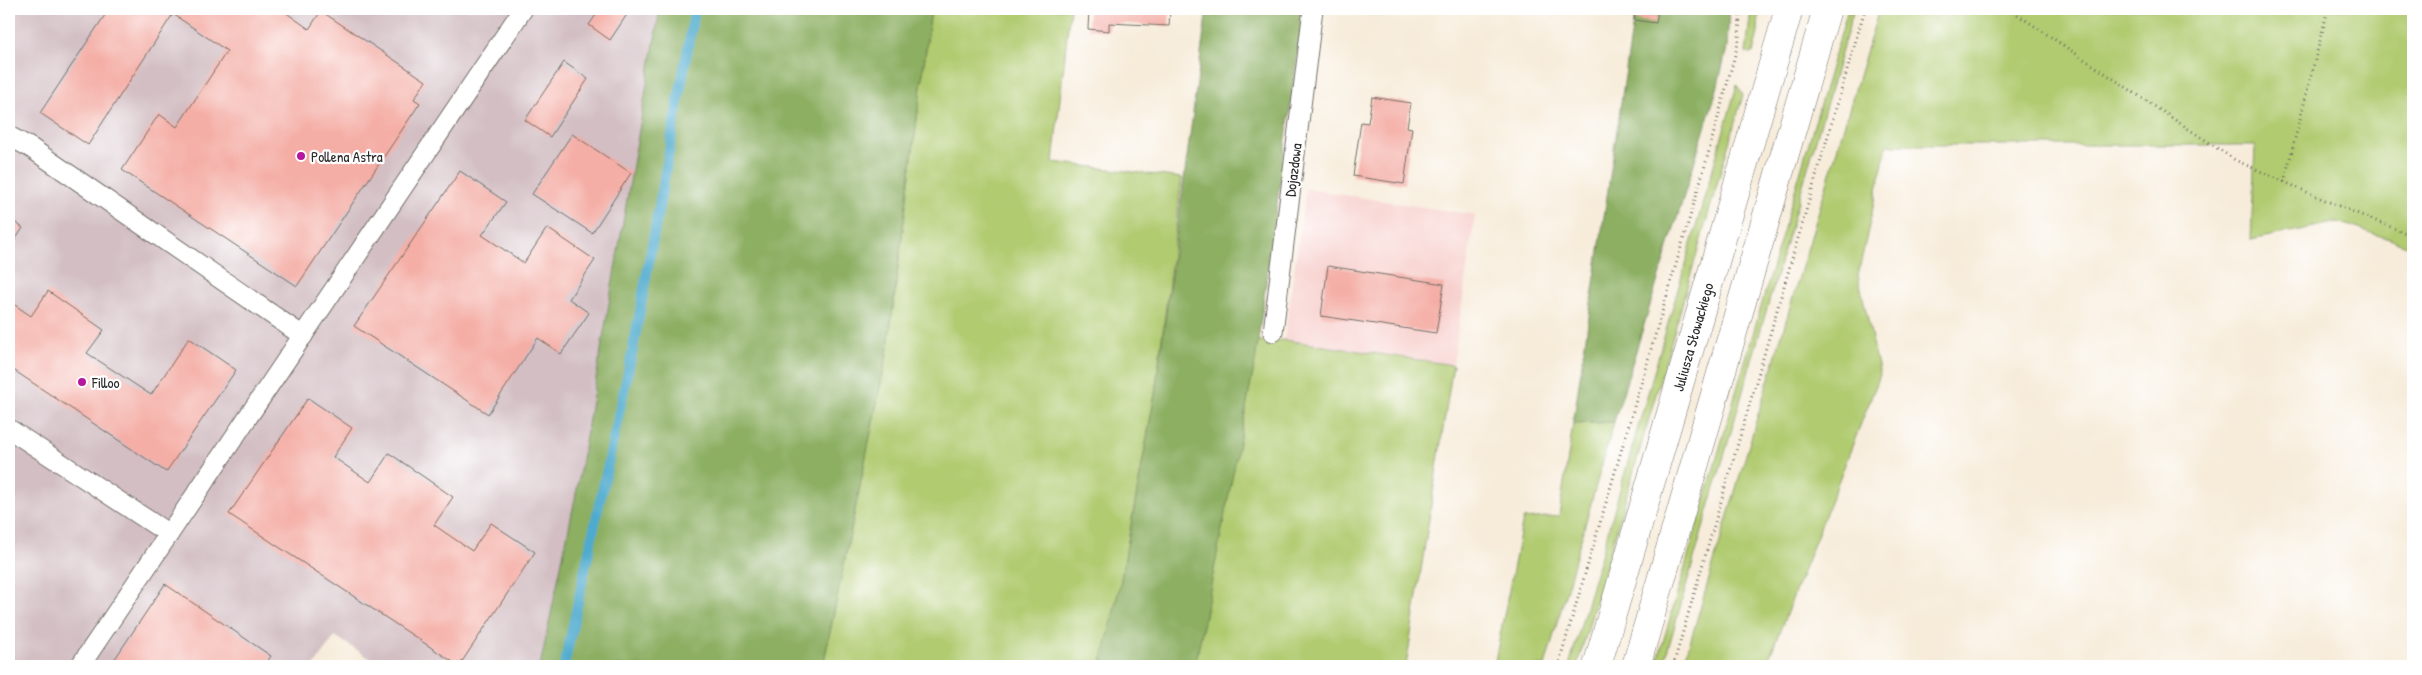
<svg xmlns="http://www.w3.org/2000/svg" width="2422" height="675" viewBox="0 0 2422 675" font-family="'Patrick Hand',sans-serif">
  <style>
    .built { fill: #f7d0cd }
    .industrial { fill: #d2bec3 }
    .green { fill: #b0cb70; stroke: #6e7b4e }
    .forest { fill: #8caf62; stroke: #5c6d46 }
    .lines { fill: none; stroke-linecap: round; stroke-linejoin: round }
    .stream { stroke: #50abce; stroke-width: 10 }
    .building { fill: #f4aea6 }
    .service-casing { stroke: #726f68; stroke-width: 21 }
    .secondary-casing { stroke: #726f68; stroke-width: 29 }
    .path { stroke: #726f68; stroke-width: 3; stroke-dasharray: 1 4; stroke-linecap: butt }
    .service { stroke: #fff; stroke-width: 19 }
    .secondary { stroke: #fff; stroke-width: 28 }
    .poi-dot { fill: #b5179e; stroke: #fff; stroke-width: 2 }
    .labels { text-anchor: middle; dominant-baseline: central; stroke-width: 4.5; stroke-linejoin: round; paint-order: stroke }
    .poi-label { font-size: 15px; fill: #2b2b2b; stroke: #fff; text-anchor: start }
    .street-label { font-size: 15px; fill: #2b2b2b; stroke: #fff }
  </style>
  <rect width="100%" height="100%" fill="#fff"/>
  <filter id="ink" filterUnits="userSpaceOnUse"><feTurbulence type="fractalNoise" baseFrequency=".02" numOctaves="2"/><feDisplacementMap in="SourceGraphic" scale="10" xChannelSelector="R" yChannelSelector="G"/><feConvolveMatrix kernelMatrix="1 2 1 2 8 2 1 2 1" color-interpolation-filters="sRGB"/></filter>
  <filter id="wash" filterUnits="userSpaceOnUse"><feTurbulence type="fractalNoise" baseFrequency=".0096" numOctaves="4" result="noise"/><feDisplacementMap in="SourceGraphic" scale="20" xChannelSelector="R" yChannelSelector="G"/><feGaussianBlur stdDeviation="1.12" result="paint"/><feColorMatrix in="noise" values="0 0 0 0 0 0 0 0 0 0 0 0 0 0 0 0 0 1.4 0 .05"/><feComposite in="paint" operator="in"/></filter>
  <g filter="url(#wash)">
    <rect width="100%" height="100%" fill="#f7ecda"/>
    <!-- built -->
    <polygon class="built" points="1306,189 1475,215 1453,365 1284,340"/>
    <!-- industrial -->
    <polygon class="industrial" points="9,9 660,9 576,494 540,666 382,666 335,636 314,666 9,666"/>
    <!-- green -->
    <g class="green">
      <polygon points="931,9 1070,9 1053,162 1182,178 1155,394 1120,585 1101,666 823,666 887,354"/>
      <polygon points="1751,9 1759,9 1758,33 1753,53 1746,53"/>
      <polygon points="1848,9 1854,9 1663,666 1656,666"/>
      <polygon points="1879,9 2413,9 2413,247 2338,222 2251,240 2255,145 1887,145 1858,275 1880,375 1766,666 1683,666"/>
      <polygon points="1737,85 1743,95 1577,666 1569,666"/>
      <polygon points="1284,340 1453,365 1406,666 1195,666 1258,341"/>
      <polygon points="1614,422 1545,666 1494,666 1523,519 1559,516 1573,424"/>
    </g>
    <!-- forest -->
    <g class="forest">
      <polygon points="660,9 931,9 887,354 823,666 540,666 576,494"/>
      <polygon points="1207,9 1304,9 1255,362 1195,666 1101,666 1120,585 1155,394"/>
      <polygon points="1635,9 1729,9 1727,48 1717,89 1614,422 1573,424"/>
    </g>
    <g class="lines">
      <!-- stream -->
      <polyline class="stream" points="564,666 633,349 695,9"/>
    </g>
    <g id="blocks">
      <!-- building -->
      <g class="building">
        <polygon points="109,9 281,9 309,29 321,11 426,81 414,99 420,103 297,286 122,170 159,114 177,127 227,51 173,14 88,145 40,113"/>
        <polygon points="600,9 630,10 610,40 589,25"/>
        <polygon points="1089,9 1170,9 1169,26 1109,23 1109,31 1088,29"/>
        <polygon points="1636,9 1658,9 1656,23 1634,20"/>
        <polygon points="564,62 588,79 550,137 525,120"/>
        <polygon points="1372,97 1411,103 1407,127 1412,128 1404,184 1353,176 1361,122 1368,123"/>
        <polygon points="572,134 631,173 592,233 532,194"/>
        <polygon points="460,171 506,202 482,235 524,263 547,228 595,260 569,299 589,313 561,354 538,338 488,414 354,326"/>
        <polygon points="9,218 23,228 9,249"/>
        <polygon points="1328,266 1444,284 1436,333 1321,316"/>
        <polygon points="48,291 104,330 87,353 151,395 189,338 236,370 166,472 9,367 9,301 31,316"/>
        <polygon points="308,398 352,428 333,457 370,482 389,453 453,497 434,525 472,551 491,523 535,552 459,666 229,514"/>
        <polygon points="165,584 271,656 264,666 110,666"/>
      </g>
    </g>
  </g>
  <g filter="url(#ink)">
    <use href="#blocks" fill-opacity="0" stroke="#726f68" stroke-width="1"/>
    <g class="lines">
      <!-- service casing -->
      <g class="service-casing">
        <g id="service">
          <polyline points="9,136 31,148 303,336"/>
          <polyline points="1273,332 1313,9"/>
          <polyline points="9,429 169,534"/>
          <polyline points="80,666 523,9"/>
        </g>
      </g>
      <!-- secondary casing -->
      <g class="secondary-casing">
        <g id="secondary">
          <polyline points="1597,666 1789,9"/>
          <polyline points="1636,666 1827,9"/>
        </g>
      </g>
      <!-- path -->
      <g class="path">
        <polyline points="2009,9 2235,160 2334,204 2413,236"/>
        <polyline points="2284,182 2328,9"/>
        <polyline points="1558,666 1704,169 1739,40 1740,9"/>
        <polyline points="1673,666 1865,9"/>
      </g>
      <!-- service -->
      <use href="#service" class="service"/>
      <!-- secondary -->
      <use href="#secondary" class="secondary"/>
    </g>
  </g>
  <!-- markers -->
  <g class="poi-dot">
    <circle cx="301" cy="156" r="5"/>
    <circle cx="82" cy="382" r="5"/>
  </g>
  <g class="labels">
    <!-- poi labels -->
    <g class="poi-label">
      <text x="311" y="156">Pollena Astra</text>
      <text x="92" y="382">Filloo</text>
    </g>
    <!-- street labels -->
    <g class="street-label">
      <text transform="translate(1293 170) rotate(-83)">Dojazdowa</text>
      <text transform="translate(1693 337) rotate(-74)">Juliusza Słowackiego</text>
    </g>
  </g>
  <!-- margin -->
  <rect width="2422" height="675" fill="none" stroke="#fff" stroke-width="30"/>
</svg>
